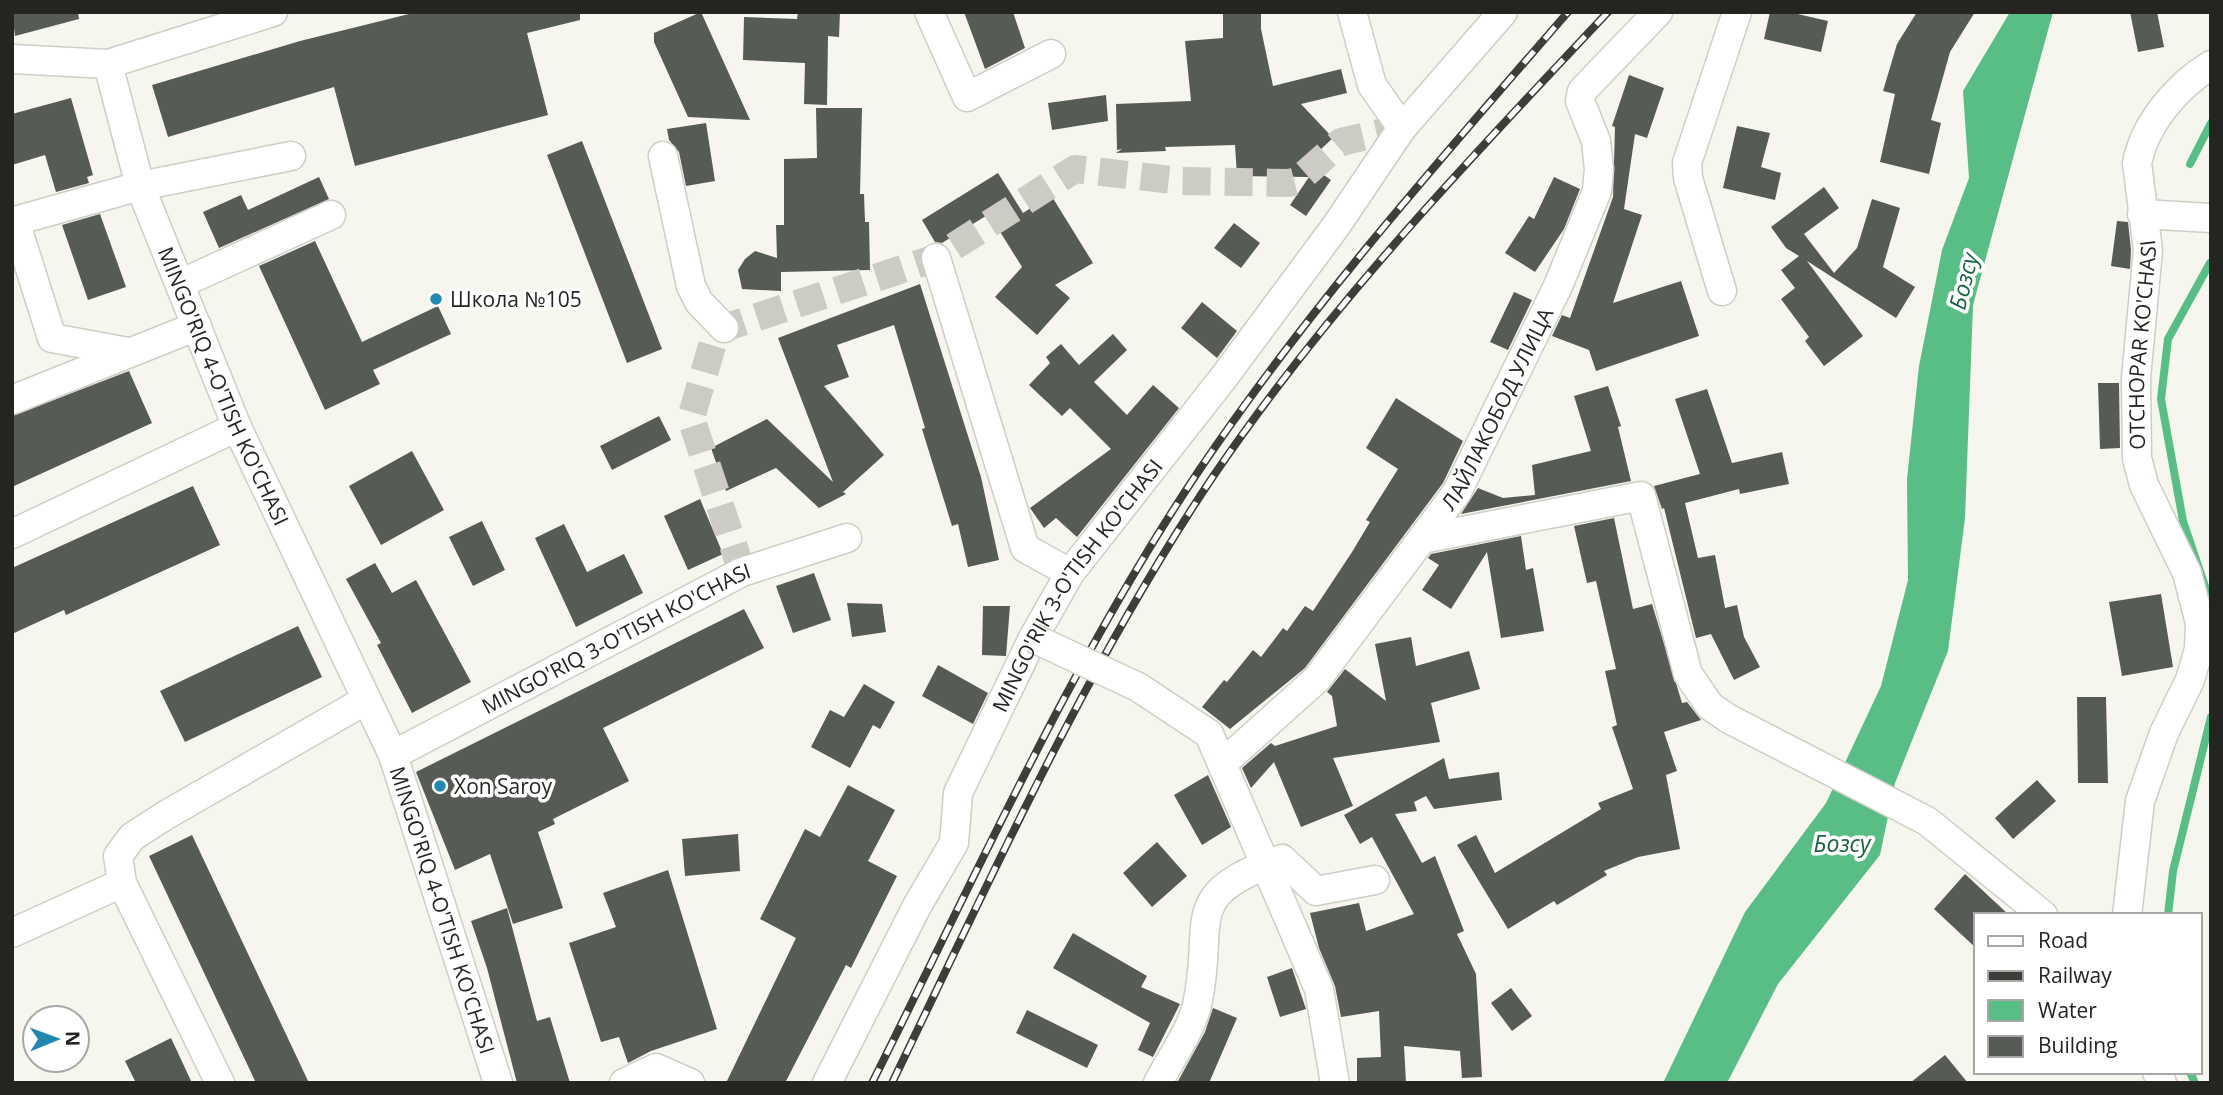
<svg xmlns="http://www.w3.org/2000/svg" width="2223" height="1095" viewBox="0 0 2223 1095" font-family="'Open Sans',sans-serif">
  <style>
    .water { fill: #59be86 }
    .lines { fill: none; stroke-linecap: round; stroke-linejoin: round }
    .stream { stroke: #59be86; stroke-width: 8 }
    .building { fill: #575b55 }
    .minor-tunnel { stroke: #ccccc5; stroke-width: 28; stroke-dasharray: 28 14; stroke-linecap: butt }
    .minor-casing { stroke: #cecec6; stroke-width: 31 }
    .minor { stroke: #fff; stroke-width: 28 }
    .rail-casing { stroke: #3d3d39; stroke-width: 8 }
    .rail { stroke: #fff; stroke-width: 5; stroke-dasharray: 16; stroke-linecap: butt }
    .minor-bridge-casing { stroke: #cecec6; stroke-width: 31; stroke-linecap: butt }
    .minor-bridge { stroke: #fff; stroke-width: 28 }
    .poi-dot { fill: #2189b1; stroke: #fff; stroke-width: 2.5 }
    .labels { text-anchor: middle; dominant-baseline: central; stroke-width: 7; stroke-linejoin: round; paint-order: stroke }
    .poi-label { font-size: 21px; fill: #242421; stroke: #fff; text-anchor: start }
    .street-label { font-size: 21px; fill: #242421; stroke: #fff }
    .water-label { font-size: 23px; font-style: italic; fill: #19633f; stroke: #fff }
  </style>
  <rect width="100%" height="100%" fill="#f6f6ee"/>
  <!-- water -->
  <polygon class="water" points="2010,12 2053,12 1973,305 1965,518 1948,651 1895,783 1880,855 1778,984 1727,1083 1663,1083 1745,912 1826,803 1881,686 1908,580 1907,479 1919,366 1942,250 1969,178 1963,91"/>
  <g class="lines">
    <!-- stream -->
    <g class="stream">
      <polyline points="2190,164 2211,123"/>
      <polyline points="2210,263 2168,339 2161,399 2183,521 2211,604"/>
      <polyline points="2168,915 2173,871 2211,717"/>
      <polyline points="2190,1072 2195,1083"/>
    </g>
  </g>
  <!-- building -->
  <g class="building">
    <polygon points="12,12 78,12 79,19 15,36"/>
    <polygon points="417,12 580,12 580,20 527,33 548,115 355,166 334,87 168,137 152,85 300,41"/>
    <polygon points="701,12 750,120 688,117 654,42 654,33"/>
    <polygon points="798,12 840,12 839,37 828,36 827,105 804,104 805,63 743,60 744,17 797,19"/>
    <polygon points="964,12 1013,12 1025,48 985,69"/>
    <polygon points="1223,12 1261,12 1261,29 1273,86 1341,69 1347,93 1301,104 1333,138 1306,163 1331,180 1306,216 1290,205 1309,177 1237,176 1235,145 1165,147 1166,151 1116,153 1122,149 1117,150 1116,104 1191,101 1185,41 1223,38"/>
    <polygon points="1770,12 1789,12 1828,21 1821,52 1764,39"/>
    <polygon points="1917,12 1975,12 1950,52 1931,120 1941,123 1929,174 1880,162 1895,94 1883,91 1897,44"/>
    <polygon points="2130,12 2157,12 2164,47 2138,52"/>
    <polygon points="1629,75 1664,88 1647,138 1635,134 1624,209 1642,215 1613,303 1681,281 1699,336 1596,371 1589,350 1552,336 1562,315 1570,318 1613,197 1615,127 1612,126"/>
    <polygon points="1106,95 1108,121 1052,130 1048,103"/>
    <polygon points="71,98 93,175 87,177 89,183 56,192 45,155 12,165 12,114"/>
    <polygon points="816,108 862,108 860,194 864,194 865,222 869,222 870,270 781,272 781,291 742,289 738,270 745,259 755,251 777,258 776,225 784,225 784,159 817,158"/>
    <polygon points="706,123 715,181 686,186 679,152 669,140 667,129"/>
    <polygon points="1737,126 1770,133 1761,167 1781,173 1775,200 1723,188"/>
    <polygon points="582,141 662,349 627,363 547,155"/>
    <polygon points="998,173 1023,213 1051,195 1093,263 1055,285 1070,298 1037,335 995,297 1022,267 989,214 942,243 935,242 922,220"/>
    <polygon points="319,177 329,199 219,248 203,212 241,195 248,210"/>
    <polygon points="1554,177 1580,189 1564,229 1535,272 1505,253 1529,216 1534,219"/>
    <polygon points="1824,187 1839,208 1804,234 1834,273 1857,248 1872,199 1900,208 1883,267 1915,287 1896,318 1807,261 1863,336 1824,366 1805,341 1809,337 1781,299 1795,288 1781,270 1799,256 1786,248 1771,227"/>
    <polygon points="100,214 126,287 88,300 62,225"/>
    <polygon points="2117,221 2128,222 2131,250 2130,269 2111,266"/>
    <polygon points="1234,223 1260,243 1241,268 1214,248"/>
    <polygon points="315,241 362,342 438,306 451,334 373,370 380,384 325,410 259,266"/>
    <polygon points="920,284 981,477 999,560 968,567 958,524 952,526 922,429 925,428 894,325 837,345 849,377 824,386 884,455 843,492 846,494 819,508 776,468 726,491 711,448 767,419 833,482 778,338"/>
    <polygon points="1514,292 1532,300 1508,350 1490,342"/>
    <polygon points="1202,302 1237,331 1217,358 1181,328"/>
    <polygon points="1113,334 1127,350 1094,382 1127,415 1153,385 1179,408 1077,537 1056,518 1044,528 1030,508 1111,449 1070,408 1062,416 1029,385 1050,363 1046,357 1061,344 1079,365"/>
    <polygon points="129,371 152,423 12,487 12,416"/>
    <polygon points="2098,383 2119,383 2120,448 2100,449"/>
    <polygon points="1608,386 1621,426 1618,427 1631,481 1461,514 1478,488 1503,498 1535,495 1532,465 1591,451 1574,396"/>
    <polygon points="1707,389 1732,463 1782,452 1789,484 1740,494 1739,489 1685,503 1698,558 1715,555 1725,608 1737,605 1744,637 1760,667 1734,680 1711,634 1696,638 1664,508 1662,509 1654,486 1700,474 1675,399"/>
    <polygon points="1396,398 1463,441 1443,483 1305,668 1230,729 1202,707 1224,680 1227,682 1253,650 1261,657 1283,628 1287,631 1305,606 1313,611 1352,552 1370,522 1366,520 1398,469 1366,448"/>
    <polygon points="659,416 671,440 612,470 600,446"/>
    <polygon points="412,451 444,510 381,545 349,486"/>
    <polygon points="193,486 220,545 66,615 64,610 12,634 12,568"/>
    <polygon points="700,499 723,554 688,570 664,516"/>
    <polygon points="1614,518 1633,609 1652,604 1682,703 1687,702 1701,720 1664,732 1677,771 1666,775 1680,849 1638,857 1604,871 1607,875 1557,905 1554,901 1508,929 1457,845 1476,835 1495,873 1601,809 1598,803 1633,789 1612,727 1617,725 1605,671 1616,669 1596,581 1587,583 1574,526"/>
    <polygon points="482,521 505,570 473,586 449,537"/>
    <polygon points="564,524 587,572 624,554 643,593 576,627 535,538"/>
    <polygon points="1521,536 1526,570 1533,568 1544,631 1501,638 1487,552 1451,609 1422,590 1439,565 1428,558 1431,554"/>
    <polygon points="375,563 392,593 416,580 471,682 412,713 377,645 381,643 346,579"/>
    <polygon points="814,573 831,620 793,633 776,586"/>
    <polygon points="2161,594 2173,667 2122,676 2109,602"/>
    <polygon points="847,603 882,604 886,632 852,637"/>
    <polygon points="983,606 1010,606 1006,656 982,655"/>
    <polygon points="744,609 764,648 603,728 629,781 553,819 555,824 538,832 563,908 513,924 490,854 455,870 416,772"/>
    <polygon points="298,626 322,677 185,742 160,691"/>
    <polygon points="1411,637 1416,666 1469,651 1480,689 1431,703 1440,742 1333,758 1353,806 1301,827 1274,762 1251,788 1242,768 1271,743 1275,746 1337,726 1332,696 1327,692 1345,669 1386,701 1375,644"/>
    <polygon points="938,665 988,693 973,724 922,696"/>
    <polygon points="864,684 895,702 880,729 873,725 850,768 811,747 830,710 844,717"/>
    <polygon points="2077,697 2106,697 2108,783 2078,783"/>
    <polygon points="1444,758 1449,779 1499,772 1502,800 1434,809 1426,796 1414,802 1417,811 1395,814 1422,863 1435,856 1464,931 1457,934 1476,974 1482,1077 1462,1078 1460,1051 1404,1046 1406,1083 1357,1083 1357,1058 1381,1057 1379,1011 1341,1017 1335,986 1319,948 1310,913 1359,903 1366,931 1414,914 1372,837 1360,844 1344,815"/>
    <polygon points="1208,775 1231,827 1202,845 1174,795"/>
    <polygon points="2037,780 2056,801 2013,839 1995,818"/>
    <polygon points="848,785 895,810 868,861 897,876 851,968 846,965 785,1083 726,1083 796,938 760,919 805,829 820,837"/>
    <polygon points="738,834 740,871 685,876 682,839"/>
    <polygon points="192,835 309,1083 256,1083 149,856"/>
    <polygon points="1157,842 1187,876 1152,907 1123,873"/>
    <polygon points="668,870 717,1029 651,1051 628,1063 619,1037 601,1042 569,943 616,927 603,893"/>
    <polygon points="1965,874 2009,915 1976,915 1976,948 1934,909"/>
    <polygon points="507,908 537,1021 550,1017 570,1083 517,1083 487,968 471,921"/>
    <polygon points="1073,933 1147,976 1141,987 1180,1004 1153,1057 1138,1050 1150,1023 1053,968"/>
    <polygon points="1292,968 1306,1009 1280,1017 1267,977"/>
    <polygon points="1511,988 1532,1016 1512,1031 1491,1003"/>
    <polygon points="1213,1008 1237,1018 1209,1083 1177,1083 1205,1032"/>
    <polygon points="1027,1010 1098,1045 1087,1068 1016,1033"/>
    <polygon points="171,1038 192,1083 136,1083 125,1061"/>
    <polygon points="1945,1055 1968,1083 1910,1083"/>
  </g>
  <g class="lines">
    <!-- minor-tunnel -->
    <polyline class="minor-tunnel" points="742,572 691,418 714,339 724,328 936,258 1075,169 1181,181 1289,183 1297,181 1341,142 1402,128"/>
    <!-- minor casing -->
    <g class="minor-casing">
      <g id="minor">
        <polyline points="929,12 967,97 1051,54"/>
        <polyline points="1352,12 1372,85 1402,128 1503,12"/>
        <polyline points="12,59 108,64 273,12"/>
        <path id="s1" d="M108 64 140 186 237 427 393 755 498 1083"/>
        <polyline points="663,156 691,286 699,302 724,328"/>
        <polyline points="2142,214 2211,218"/>
        <polyline points="936,258 1025,548 1070,573"/>
        <polyline points="180,284 331,215"/>
        <polyline points="1722,291 1688,178 1687,163 1737,12"/>
        <polyline points="128,352 52,338 15,221 140,186 291,156"/>
        <polyline points="12,400 197,326"/>
        <polyline points="12,534 237,427"/>
        <polyline points="1422,539 1641,496 1688,674 1710,706 1729,719 1927,821 2043,915"/>
        <polyline points="1138,687 1209,734 1319,989 1335,1083"/>
        <path id="s2" d="M393 755 742 572 847 538"/>
        <path id="s3" d="M1223 763 1317 679 1457 492 1558 286 1597 191 1599 169 1596 141 1580 101 1582 91 1658 12"/>
        <path id="s4" d="M2127 915 2140 801 2164 733 2190 680 2199 649 2200 623 2187 573 2144 485 2137 458 2136 378 2148 250 2137 163C2145 123 2177 86 2211 65"/>
        <polyline points="12,933 122,883"/>
        <polyline points="2157,1072 2162,1083"/>
        <polyline points="220,1083 122,883 118,856 132,837 166,815 366,700"/>
        <polyline points="624,1083 656,1068 690,1083"/>
        <path id="s5" d="M827 1083 917 906 954 843 958 793 1033 638 1070 573 1224 377 1336 226 1402 128"/>
        <path d="M1158 1083C1170 1059 1191 1031 1197 1005 1216 921 1177 895 1282 859L1316 891 1375 880"/>
      </g>
    </g>
    <!-- minor -->
    <use href="#minor" class="minor"/>
    <!-- rail casing -->
    <g class="rail-casing">
      <g id="rail">
        <path d="M872 1083C976 876 1071 661 1200 469 1310 306 1440 160 1568 12"/>
        <path d="M892 1083C991 878 1085 668 1212 478 1327 308 1468 161 1608 12"/>
      </g>
    </g>
    <!-- rail -->
    <use href="#rail" class="rail"/>
    <!-- minor-bridge casing -->
    <g class="minor-bridge-casing">
      <polyline id="minor-bridge" points="1033,638 1138,687"/>
    </g>
    <!-- minor-bridge -->
    <use href="#minor-bridge" class="minor-bridge"/>
  </g>
  <!-- markers -->
  <g class="poi-dot">
    <circle cx="436" cy="299" r="7"/>
    <circle cx="440" cy="786" r="7"/>
  </g>
  <g class="labels">
    <!-- poi labels -->
    <g class="poi-label">
      <text x="450" y="299">Школа №105</text>
      <text x="454" y="786">Xon Saroy</text>
    </g>
    <!-- street labels -->
    <g class="street-label">
      <text stroke="none"><textPath href="#s4" startOffset="595">OTCHOPAR KO'CHASI</textPath></text>
      <text stroke="none"><textPath href="#s1" startOffset="343">MINGO'RIQ 4-O'TISH KO'CHASI</textPath></text>
      <text stroke="none"><textPath href="#s3" startOffset="452">ЛАЙЛАКОБОД УЛИЦА</textPath></text>
      <text stroke="none"><textPath href="#s5" startOffset="562">MINGO'RIK 3-O'TISH KO'CHASI</textPath></text>
      <text stroke="none"><textPath href="#s2" startOffset="252">MINGO'RIQ 3-O'TISH KO'CHASI</textPath></text>
      <text stroke="none"><textPath href="#s1" startOffset="912">MINGO'RIQ 4-O'TISH KO'CHASI</textPath></text>
    </g>
    <!-- water labels -->
    <g class="water-label">
      <text transform="translate(1963 281) rotate(-76)">Бозсу</text>
      <text x="1842" y="843">Бозсу</text>
    </g>
  </g>
  <!-- border -->
  <rect width="2223" height="1095" fill="none" stroke="#242421" stroke-width="28"/>
  <!-- legend -->
  <rect x="1974" y="913" width="228" height="161" fill="#ffffff" stroke="#a7a7a6" stroke-width="2"/>
  <rect x="1988" y="936" width="35" height="10" fill="#ffffff" stroke="#a7a7a6" stroke-width="2"/>
  <text x="2038" y="948" font-size="21" fill="#242421">Road</text>
  <rect x="1988" y="971" width="35" height="10" fill="#3d3d39" stroke="#a7a7a6" stroke-width="2"/>
  <text x="2038" y="983" font-size="21" fill="#242421">Railway</text>
  <rect x="1988" y="1000" width="35" height="21" fill="#59be86" stroke="#a7a7a6" stroke-width="2"/>
  <text x="2038" y="1018" font-size="21" fill="#242421">Water</text>
  <rect x="1988" y="1036" width="35" height="21" fill="#575b55" stroke="#a7a7a6" stroke-width="2"/>
  <text x="2038" y="1053" font-size="21" fill="#242421">Building</text>
  <!-- north arrow -->
  <g transform="translate(56 1039) rotate(89)"><circle r="33" fill="#ffffff" stroke="#a7a7a6" stroke-width="2"/>
  <path d="M0-5L12 26L0 18L-12 26Z" fill="#2189b1"/>
  <text y="-10" font-size="19" font-weight="bold" text-anchor="middle" fill="#242421">N</text>
  </g>
</svg>
